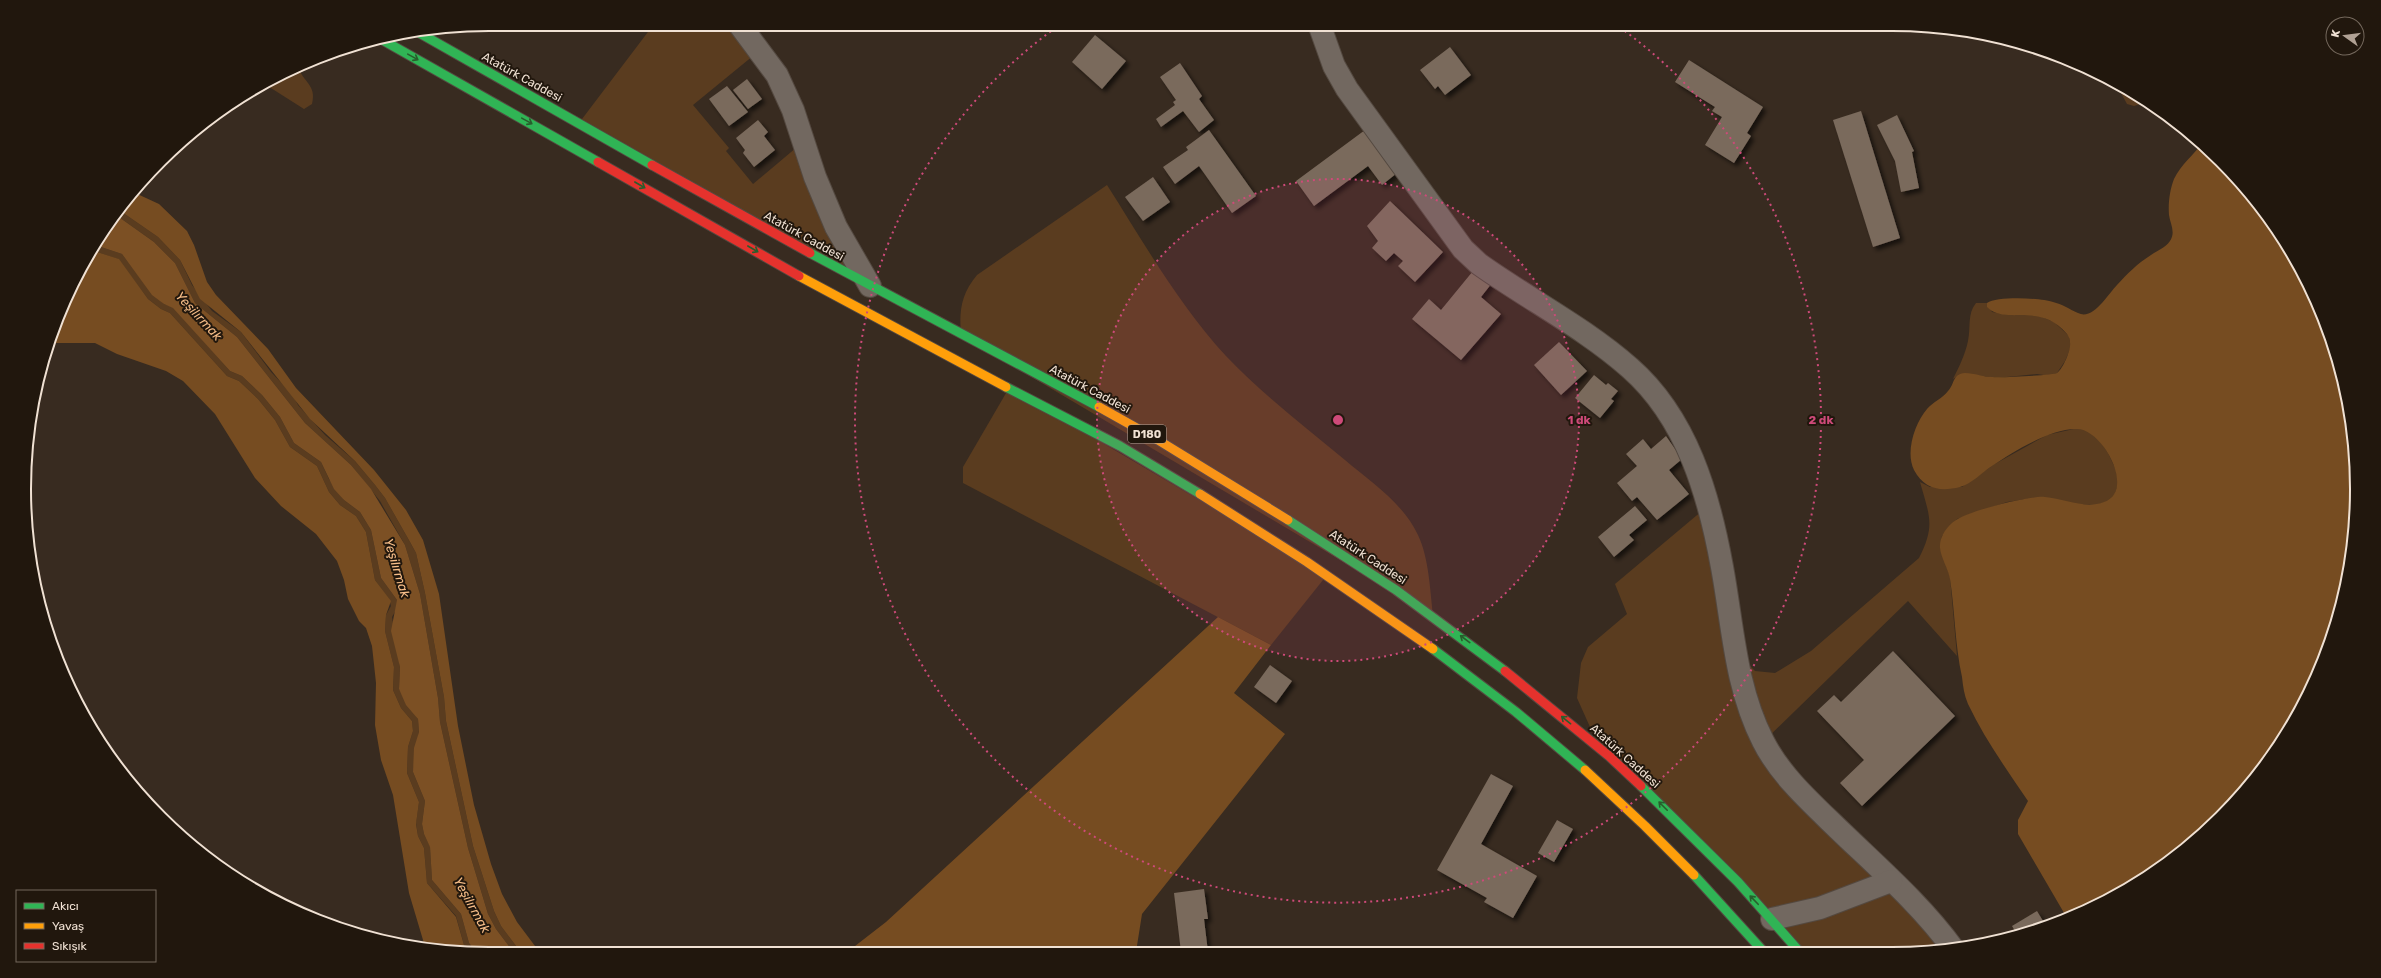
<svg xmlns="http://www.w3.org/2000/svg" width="2381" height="978" viewBox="0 0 2381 978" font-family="Rubik,sans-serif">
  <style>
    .green { fill: #5a3c1f }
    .forest { fill: #764c21 }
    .water { fill: #7c5024 }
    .building { fill: #7a6a5c; filter: url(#shadow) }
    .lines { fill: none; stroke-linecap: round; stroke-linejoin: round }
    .street-casing { stroke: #544940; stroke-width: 24 }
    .fast-casing { stroke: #544940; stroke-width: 11 }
    .slow-casing { stroke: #544940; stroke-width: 11 }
    .jam-casing { stroke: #544940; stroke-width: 11 }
    .street { stroke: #726860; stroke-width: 22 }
    .fast { stroke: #30b455; stroke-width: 9 }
    .slow { stroke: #ff9f0a; stroke-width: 9 }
    .jam { stroke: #e5322d; stroke-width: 9 }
    .oneway { stroke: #285e2d }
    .ring { fill: none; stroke: #ce4a79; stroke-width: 2; stroke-dasharray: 2 4 }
    .labels { text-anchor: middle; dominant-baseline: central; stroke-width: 4; stroke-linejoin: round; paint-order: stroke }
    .shield { fill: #21170d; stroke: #b2a498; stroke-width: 1 }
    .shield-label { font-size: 11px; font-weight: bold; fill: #f0e1d3 }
    .street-label { font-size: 12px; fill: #f0e1d3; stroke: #21170d }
    .water-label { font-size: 13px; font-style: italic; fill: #f6bd88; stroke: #21170d }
    .rim { fill: none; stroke: #f0e1d3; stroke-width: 2 }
    .centre { fill: #ce4a79; stroke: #21170d; stroke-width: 2 }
    .ring-label { font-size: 12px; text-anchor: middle; font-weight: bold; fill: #ce4a79; stroke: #21170d; stroke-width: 4; stroke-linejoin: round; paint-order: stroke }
  </style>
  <defs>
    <filter id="shadow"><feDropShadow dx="3.5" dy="3.5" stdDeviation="2" flood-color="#0009"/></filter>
  </defs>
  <rect width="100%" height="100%" fill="#382b20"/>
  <!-- green -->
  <g class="green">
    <polygon points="654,24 739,24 759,51 693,105 729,148 726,151 753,184 803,142 870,286 579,123"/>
    <path d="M298 67C303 82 317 85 312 104L304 109 263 83Z"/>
    <polygon points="2115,82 2146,102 2134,106 2127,104"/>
    <path d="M1107 185C1144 243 1179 305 1226 356 1262 394 1304 426 1345 460 1371 482 1403 503 1418 535 1429 558 1430 590 1433 615L961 335C959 311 961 294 977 275Z"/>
    <polygon points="119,210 158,237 180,260 192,285 212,311 241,332 271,372 292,394 298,405 325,435 355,461 375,485 385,498 410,542 416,553 425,593 444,697 446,721 473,846 494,911 501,926 522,954 515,954 496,929 488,914 468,848 440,722 438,698 420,594 405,545 380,501 351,465 305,423 237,337 195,303 175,263 154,242 116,215"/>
    <polygon points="95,245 122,254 147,287 164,304 173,307 230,371 242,376 262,395 280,417 294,443 321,462 329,479 344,500 360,512 371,530 381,578 397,600 397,608 392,617 400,667 399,689 418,719 419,732 413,772 425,801 422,824 424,834 430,846 432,880 461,914 469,943 477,953 469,953 464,945 456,916 427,883 424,848 418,836 416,823 419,802 407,773 408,747 413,731 412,721 401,708 393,690 394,667 385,631 386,615 391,606 389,599 375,580 366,532 356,516 340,505 329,492 317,466 290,447 275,420 258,399 239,381 227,376 170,313 161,309 148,299 118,259 91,250"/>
    <path d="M1976 303H1987L1992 312 2009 315 2025 313 2042 317 2054 322 2069 336 2071 347 2065 361 2057 373 2050 376 2037 374 1997 378 1976 375 1958 376 1953 379C1959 367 1965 355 1968 341 1971 327 1967 314 1976 303Z"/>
    <polygon points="1009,388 1327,575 1271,645 963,483 963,467"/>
    <path d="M2078 428 2089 431 2099 440 2108 453 2116 470 2118 483 2115 494 2109 501 2099 504H2069L2038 497 2007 502 1957 519 1942 536 1940 547 1950 577 1957 656 1908 601 1763 742 1953 950H1798L1599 747 1577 698 1581 663 1588 647 1627 614 1615 584 1709 505 1734 650 1755 671 1775 673 1811 651 1919 558C1936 525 1929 515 1920 482L1930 487H1962L1993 465 2047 435Z"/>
  </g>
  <!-- forest -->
  <g class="forest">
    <path d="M2202 143 2261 206 2309 283 2341 368 2356 458 2353 549 2332 638 2279 748 2198 839 2097 906 2067 918 2018 834V820L2028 801C2007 770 1984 738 1968 704 1964 695 1963 686 1962 677 1955 645 1955 612 1950 579 1948 568 1941 558 1940 548 1939 537 1947 526 1956 520 1969 511 2030 495 2045 497 2065 499 2085 509 2104 502 2136 491 2103 429 2077 429 2051 428 2013 452 1992 466 1982 472 1972 484 1960 487 1940 492 1924 489 1914 470 1905 452 1915 423 1927 409 1933 402 1943 398 1948 391 1955 384 1952 374 1965 373 1974 373 1984 377 1992 377 2000 378 2055 375 2057 373 2062 369 2066 360 2068 354 2071 347 2071 339 2067 334 2040 301 2006 326 1987 307V303C1997 296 2041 298 2053 302 2062 304 2069 309 2078 313 2093 321 2108 294 2117 285 2127 274 2138 263 2151 255 2158 250 2165 248 2170 241 2176 232 2170 223 2169 215 2168 203 2170 189 2174 179 2181 164 2193 156 2202 143Z"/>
    <polygon points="133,192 159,204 187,231 194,245 207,282 216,295 268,349 296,388 374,470 406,510 423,540 439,594 458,726 474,805 491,864 502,894 517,922 541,954 522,954 501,926 494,911 473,846 446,721 444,697 425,593 416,553 410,542 385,498 375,485 355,461 310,419 241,332 200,299 180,260 158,237 119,210"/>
    <polygon points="91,250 119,259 148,299 161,309 170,313 227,376 239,381 258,399 275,420 290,447 317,466 329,492 340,505 356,516 366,532 375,580 391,601 386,615 385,631 394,667 393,690 401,708 412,721 413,731 408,747 407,773 419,802 416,824 418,836 424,848 427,883 456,917 464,945 469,953 426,950 409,893 393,795 381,760 375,725 376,683 372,646 366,628 359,621 348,599 344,580 337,561 316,534 281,506 255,478 215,414 183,381 166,371 117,354 95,343 48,343"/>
    <polygon points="1218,617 1271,645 1234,693 1285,734 1142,914 1136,952 846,953 886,922"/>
  </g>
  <!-- water -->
  <polygon class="water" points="116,215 154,242 175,263 195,303 237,337 305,423 351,465 371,489 405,545 420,594 438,698 440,722 468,848 488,914 496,929 515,954 477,953 469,943 461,914 432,880 430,847 424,834 422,824 425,801 413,772 414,748 419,732 418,719 406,705 399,689 400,667 391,631 397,600 381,578 371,530 360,512 344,500 334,489 321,462 294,443 280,417 262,395 242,376 230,371 173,308 164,304 152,295 122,254 95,245"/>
  <!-- building -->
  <g class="building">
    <polygon points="1095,35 1126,61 1102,89 1072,62"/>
    <polygon points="1450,47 1471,75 1445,95 1438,86 1435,89 1420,70"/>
    <polygon points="1689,60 1763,107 1747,133 1751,136 1734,163 1705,145 1722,117 1712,111 1715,107 1675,82"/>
    <polygon points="1180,63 1202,96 1199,99 1214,120 1199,132 1183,111 1161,127 1156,119 1175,105 1173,102 1176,100 1160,77"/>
    <polygon points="747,79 762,99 748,109 733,90"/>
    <polygon points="727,86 748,112 729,126 709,99"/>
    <polygon points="1861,111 1900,238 1873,247 1833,120"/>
    <polygon points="1897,115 1914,151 1912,152 1919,188 1901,192 1895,161 1877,125"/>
    <polygon points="758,120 768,132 764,136 775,150 754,167 743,153 745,150 736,138"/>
    <polygon points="1209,130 1256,196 1232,213 1199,166 1175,184 1163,167 1188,150 1186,147"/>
    <polygon points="1365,130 1397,173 1382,185 1368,166 1314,206 1296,181"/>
    <polygon points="1153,177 1170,202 1143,221 1125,197"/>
    <polygon points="1390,201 1443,252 1415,282 1398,266 1403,261 1394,253 1386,261 1372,248 1378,241 1367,226"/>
    <polygon points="1473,271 1492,283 1481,297 1501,314 1461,360 1412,319 1429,299 1441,310"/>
    <polygon points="1559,342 1587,371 1561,395 1534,365"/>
    <polygon points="1594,375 1606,385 1608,383 1618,391 1611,399 1614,401 1600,418 1575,398"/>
    <polygon points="1666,436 1682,459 1669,470 1689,494 1657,520 1637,497 1632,501 1617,483 1637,466 1626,454 1643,439 1651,449"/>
    <polygon points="1635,506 1647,520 1629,535 1634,540 1614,557 1598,537"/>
    <polygon points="1893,651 1955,716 1862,806 1840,783 1864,760 1817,711 1834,695 1841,702"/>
    <polygon points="1270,665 1292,681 1276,703 1254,687"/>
    <polygon points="1491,774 1513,786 1481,844 1537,876 1513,918 1484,902 1487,898 1437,870"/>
    <polygon points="1557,820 1573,829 1554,862 1538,853"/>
    <polygon points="1204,889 1208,919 1204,919 1208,952 1181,952 1174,893"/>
    <polygon points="2037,911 2046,926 2018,936 2012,926"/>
  </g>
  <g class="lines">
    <!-- street casing -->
    <g class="street-casing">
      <g id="street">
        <polyline points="739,24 777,75 793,110 815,177 836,227 870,286"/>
        <path d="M1319 24 1334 66 1347 89 1463 249 1479 264C1528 299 1585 328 1630 368 1687 418 1709 495 1722 567 1733 626 1735 686 1763 741 1779 773 1807 799 1833 824 1874 864 1920 903 1954 950"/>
        <polyline points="1772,919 1820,908 1891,881"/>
      </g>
    </g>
    <!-- fast casing -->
    <g class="fast-casing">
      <g id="fast">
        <polyline points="416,31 652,165"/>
        <polyline points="379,38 598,162"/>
        <polyline points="810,253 1099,407"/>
        <polyline points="1006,387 1120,446 1200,494"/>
        <polyline points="1288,520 1396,590 1505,671"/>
        <polyline points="1433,649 1516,712 1585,770"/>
        <polyline points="1641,786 1738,882 1798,950"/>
        <polyline points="1694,875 1763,951"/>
      </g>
    </g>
    <!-- slow casing -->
    <g class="slow-casing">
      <g id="slow">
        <polyline points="799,276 1006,387"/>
        <polyline points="1099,407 1158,440 1288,520"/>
        <polyline points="1200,494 1307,562 1433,649"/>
        <polyline points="1585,770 1645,826 1694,875"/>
      </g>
    </g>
    <!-- jam casing -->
    <g class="jam-casing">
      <g id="jam">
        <polyline points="598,162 799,276"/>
        <polyline points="652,165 810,253"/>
        <polyline points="1505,671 1609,756 1641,786"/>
      </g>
    </g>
    <!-- street -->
    <use href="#street" class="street"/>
    <!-- fast -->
    <use href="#fast" class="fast"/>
    <!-- slow -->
    <use href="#slow" class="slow"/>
    <!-- jam -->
    <use href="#jam" class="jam"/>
  </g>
  <!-- one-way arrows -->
  <defs><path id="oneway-shaft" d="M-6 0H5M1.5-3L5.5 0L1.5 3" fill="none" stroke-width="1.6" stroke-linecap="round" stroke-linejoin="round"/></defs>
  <g class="oneway">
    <use href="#oneway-shaft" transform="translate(413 57) rotate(29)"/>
    <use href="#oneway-shaft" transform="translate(527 121) rotate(29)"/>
    <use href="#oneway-shaft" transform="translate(640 185) rotate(30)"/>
    <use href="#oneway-shaft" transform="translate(753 249) rotate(30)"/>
    <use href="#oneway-shaft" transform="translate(1465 639) rotate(-143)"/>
    <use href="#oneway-shaft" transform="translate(1566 720) rotate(-141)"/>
    <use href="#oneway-shaft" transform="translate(1663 806) rotate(-135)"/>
    <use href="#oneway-shaft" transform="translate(1754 900) rotate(-134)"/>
  </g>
  <!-- distance rings -->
  <circle cx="1338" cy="420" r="241" fill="#ce4a79" fill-opacity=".12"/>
  <g class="ring">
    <circle cx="1338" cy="420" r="241"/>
    <path d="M1615 24A483 483 0 1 1 1061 24"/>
  </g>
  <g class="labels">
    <!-- shield labels -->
    <rect class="shield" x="1128" y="425" width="38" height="18" rx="3"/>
    <g class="shield-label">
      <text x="1147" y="434">D180</text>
    </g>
    <!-- street labels -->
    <g class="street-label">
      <text transform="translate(522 77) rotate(29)">Atatürk Caddesi</text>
      <text transform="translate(804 236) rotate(29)">Atatürk Caddesi</text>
      <text transform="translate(1090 389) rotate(28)">Atatürk Caddesi</text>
      <text transform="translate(1368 557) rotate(33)">Atatürk Caddesi</text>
      <text transform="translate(1625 756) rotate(42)">Atatürk Caddesi</text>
    </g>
    <!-- water labels -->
    <g class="water-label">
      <text transform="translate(199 316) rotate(47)">Yeşilırmak</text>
      <text transform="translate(397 568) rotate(73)">Yeşilırmak</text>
      <text transform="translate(472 905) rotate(61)">Yeşilırmak</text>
    </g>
  </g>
  <!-- crop -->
  <path d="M0 0H2381V978H0ZM489 31H1892A458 458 0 0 1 2350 489V489A458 458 0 0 1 1892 947H489A458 458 0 0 1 31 489V489A458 458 0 0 1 489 31Z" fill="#21170d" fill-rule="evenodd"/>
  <path class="rim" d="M489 31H1892A458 458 0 0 1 2350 489V489A458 458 0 0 1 1892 947H489A458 458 0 0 1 31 489V489A458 458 0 0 1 489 31Z"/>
  <circle cx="1338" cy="420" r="6" class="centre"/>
  <g class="ring-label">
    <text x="1579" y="424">1 dk</text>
    <text x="1821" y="424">2 dk</text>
  </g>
  <!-- legend -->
  <rect x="16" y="890" width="140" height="72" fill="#21170d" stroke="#74685c"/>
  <rect x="24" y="903" width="20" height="6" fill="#30b455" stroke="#74685c"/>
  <text x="52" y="910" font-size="12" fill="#f0e1d3">Akıcı</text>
  <rect x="24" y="923" width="20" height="6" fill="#ff9f0a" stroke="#74685c"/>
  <text x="52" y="930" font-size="12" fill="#f0e1d3">Yavaş</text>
  <rect x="24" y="943" width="20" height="6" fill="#e5322d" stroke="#74685c"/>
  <text x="52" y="950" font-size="12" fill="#f0e1d3">Sıkışık</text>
  <!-- north arrow -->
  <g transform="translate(2345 36) rotate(284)"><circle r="19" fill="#21170d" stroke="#74685c"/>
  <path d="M0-3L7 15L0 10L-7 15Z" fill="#b0a194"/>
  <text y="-6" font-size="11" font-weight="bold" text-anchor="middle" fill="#f0e1d3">K</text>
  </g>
</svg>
